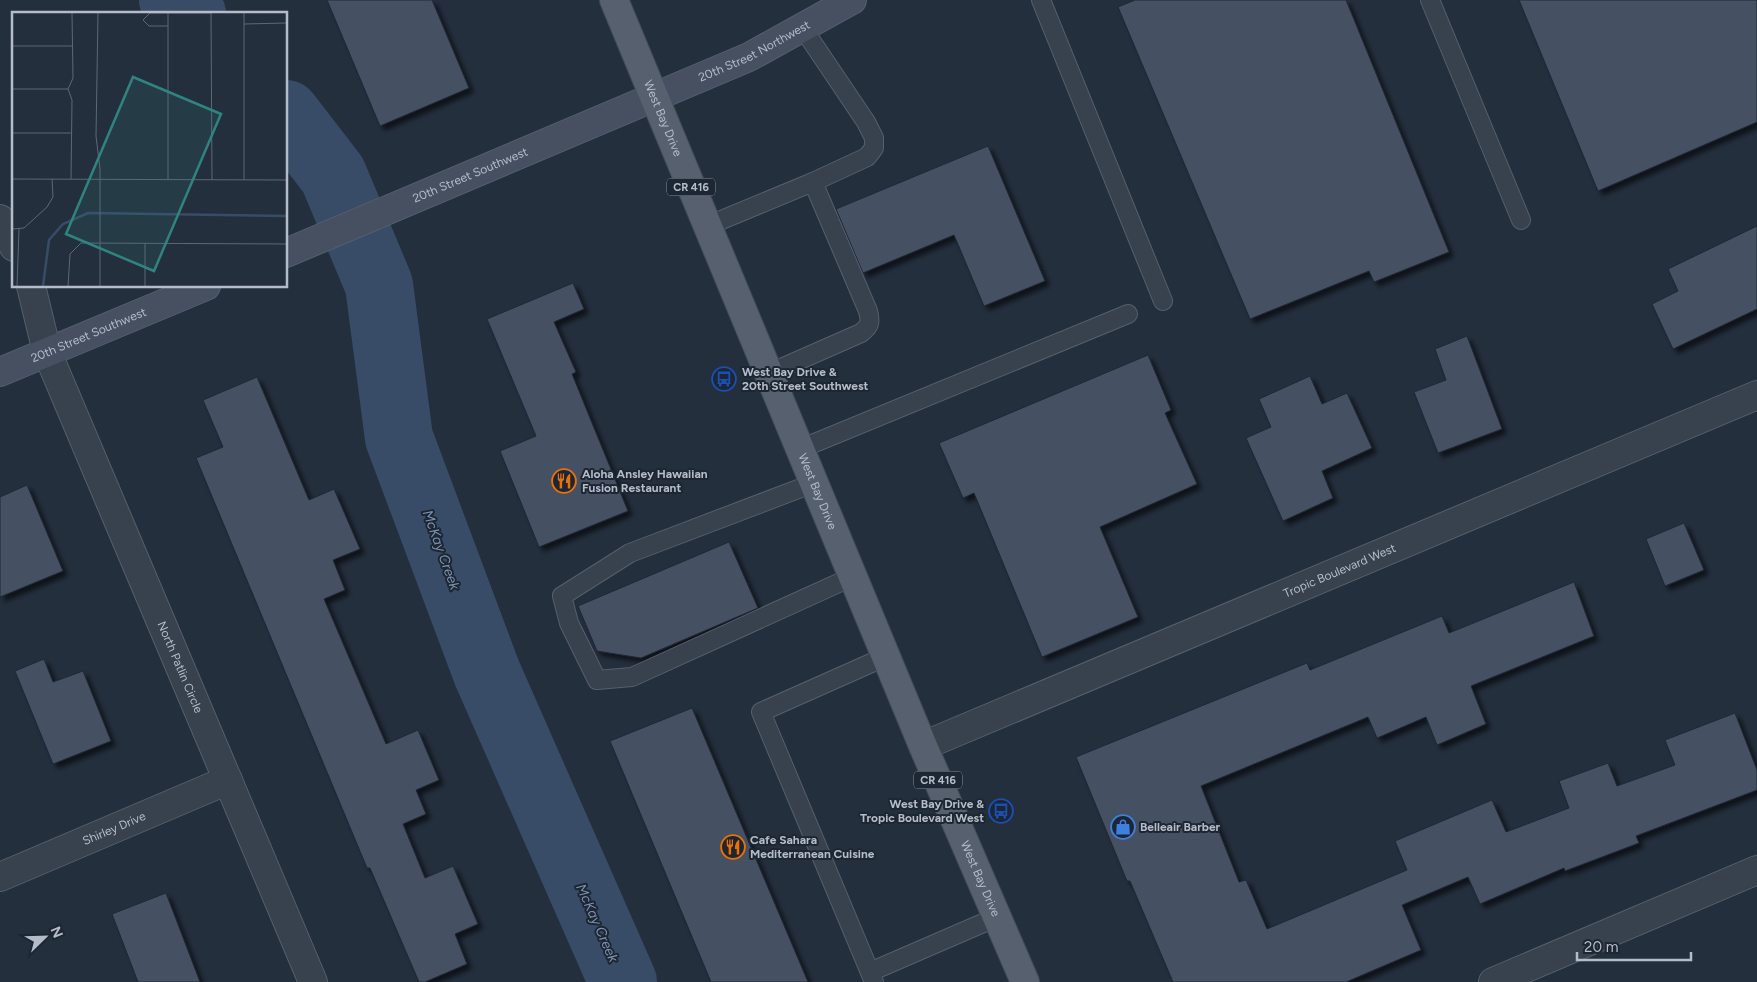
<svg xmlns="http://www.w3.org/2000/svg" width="1757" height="982" viewBox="0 0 1757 982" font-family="Figtree,sans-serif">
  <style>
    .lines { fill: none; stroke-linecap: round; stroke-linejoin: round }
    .river { stroke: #394c67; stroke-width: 68 }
    .building { fill: #455162; stroke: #1f2835; filter: url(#shadow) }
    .lane-casing { stroke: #565f6c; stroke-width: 20 }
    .street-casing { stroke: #565f6c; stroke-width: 30 }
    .secondary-casing { stroke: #565f6c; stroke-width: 30 }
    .primary-casing { stroke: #414a57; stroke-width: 30 }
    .lane { stroke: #38414e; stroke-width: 18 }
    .street { stroke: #38414e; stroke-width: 28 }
    .secondary { stroke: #465061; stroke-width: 28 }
    .primary { stroke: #56606e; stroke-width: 28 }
    .labels { text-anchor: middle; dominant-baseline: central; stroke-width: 4; stroke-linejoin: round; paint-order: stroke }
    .shield { fill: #1d2633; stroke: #878f9c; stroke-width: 1 }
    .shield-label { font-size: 11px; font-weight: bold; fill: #b4bcc9 }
    .street-label { font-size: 12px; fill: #b4bcc9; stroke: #1d2633 }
    .poi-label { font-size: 12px; font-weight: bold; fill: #b4bcc9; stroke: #1d2633; text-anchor: start }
    .water-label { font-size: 14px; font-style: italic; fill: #7c92b1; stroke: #1d2633 }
    .inset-river { fill: none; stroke: #394c67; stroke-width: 2.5 }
    .inset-road { fill: none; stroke: #5e6776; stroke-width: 1 }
    .view { fill: #308480; fill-opacity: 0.15; stroke: #308480; stroke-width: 2.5 }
    .inset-edge { fill: none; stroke: #b4bcc9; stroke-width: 2.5 }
  </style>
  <defs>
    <filter id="shadow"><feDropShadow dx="4.5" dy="4.5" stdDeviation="2.5" flood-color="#0009"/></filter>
  </defs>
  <rect width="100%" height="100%" fill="#242f3e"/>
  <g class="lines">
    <!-- river -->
    <g class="river">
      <polyline points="173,0 192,14"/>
      <polyline points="286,114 333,175 379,285 399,438 487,673 623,982"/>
    </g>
  </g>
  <!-- building -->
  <g class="building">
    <polygon points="327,0 432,0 469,88 380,126"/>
    <polygon points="1135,0 1346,0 1449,252 1374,282 1369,271 1250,319 1118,7"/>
    <polygon points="1519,0 1757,0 1757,122 1598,191"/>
    <polygon points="988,146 1045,281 984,306 954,235 863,273 836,209"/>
    <polygon points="1757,226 1757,309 1673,349 1652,304 1678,291 1668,269"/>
    <polygon points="573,283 584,309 554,322 576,372 572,374 628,511 539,547 500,451 536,436 487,319"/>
    <polygon points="1467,336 1502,429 1438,453 1414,392 1446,380 1435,349"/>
    <polygon points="1148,355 1171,410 1165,413 1197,484 1100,527 1138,617 1042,657 974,493 963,498 939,443"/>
    <polygon points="1310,376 1322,404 1347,393 1372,448 1322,471 1333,498 1283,521 1246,438 1271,427 1259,399"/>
    <polygon points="257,377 309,500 334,489 360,549 333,560 345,590 324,599 386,744 418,730 439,780 416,790 426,814 403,824 425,878 453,866 478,924 455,934 467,964 425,982 419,982 370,868 367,868 196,458 223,447 203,400"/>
    <polygon points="27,485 63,571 0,597 0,497"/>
    <polygon points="1684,523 1704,570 1665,586 1646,539"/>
    <polygon points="729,542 758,608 641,658 597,651 578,606"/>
    <polygon points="1574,582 1594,636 1471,686 1486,724 1437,745 1426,717 1377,738 1368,717 1201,786 1239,882 1246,880 1267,929 1407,870 1395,841 1492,800 1506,832 1569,808 1559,781 1608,763 1617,786 1675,765 1665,740 1735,713 1757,770 1757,790 1636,836 1639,843 1565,871 1564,868 1480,904 1468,877 1402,905 1421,950 1346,982 1173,982 1130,881 1127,881 1076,757 1307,663 1310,670 1442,616 1449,633"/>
    <polygon points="44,659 53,682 83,671 111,741 53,764 15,671"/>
    <polygon points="692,708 808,982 711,982 610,741"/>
    <polygon points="166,893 200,982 138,982 112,914"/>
  </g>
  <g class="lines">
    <!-- lane casing -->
    <g class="lane-casing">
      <g id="lane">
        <polyline points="1041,0 1163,301"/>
        <polyline points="1430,0 1521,220"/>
        <polyline points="707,226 813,182 867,157 874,148 874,138 866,122 802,27"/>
        <path d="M770 373 861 333C870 326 871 322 868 311L813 182"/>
        <polyline points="800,449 1128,314"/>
        <polyline points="814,483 630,553 562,596 569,623 597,680 632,677 854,576"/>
        <polyline points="870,972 997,917"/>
        <polyline points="874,982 761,712 887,656"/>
      </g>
    </g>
    <!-- street casing -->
    <g class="street-casing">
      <g id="street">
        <polyline points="0,219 14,247"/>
        <path id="s1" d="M31 286 47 352 313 982"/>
        <path id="s2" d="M923 746 1757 395"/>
        <path id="s3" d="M0 877 228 780"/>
        <polyline points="1493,982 1757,870"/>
      </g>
    </g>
    <!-- secondary casing -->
    <g class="secondary-casing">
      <g id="secondary">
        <path id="s4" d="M286 253 749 57 852 0"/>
        <path id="s5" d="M0 372 206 286"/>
      </g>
    </g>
    <!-- primary casing -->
    <g class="primary-casing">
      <g id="primary">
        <path id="s6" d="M614 0 923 746 1025 982"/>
      </g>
    </g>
    <!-- lane -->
    <use href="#lane" class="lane"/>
    <!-- street -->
    <use href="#street" class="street"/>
    <!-- secondary -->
    <use href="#secondary" class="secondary"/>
    <!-- primary -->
    <use href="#primary" class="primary"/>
  </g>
  <!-- icons -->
  <defs>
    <g id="bus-ring" transform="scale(1.25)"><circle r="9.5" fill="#1d2633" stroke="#1a4fb4" stroke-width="1.5"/><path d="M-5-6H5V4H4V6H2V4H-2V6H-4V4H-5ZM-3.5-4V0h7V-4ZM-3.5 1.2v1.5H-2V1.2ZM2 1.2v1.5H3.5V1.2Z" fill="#1a4fb4"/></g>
    <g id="restaurant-ring" transform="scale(1.25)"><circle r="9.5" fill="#1d2633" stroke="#e8710a" stroke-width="1.5"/><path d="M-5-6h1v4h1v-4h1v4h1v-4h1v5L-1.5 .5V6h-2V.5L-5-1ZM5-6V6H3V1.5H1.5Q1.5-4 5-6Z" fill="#e8710a"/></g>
    <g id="shop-ring" transform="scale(1.25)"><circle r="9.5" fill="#1d2633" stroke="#3f7fe0" stroke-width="1.5"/><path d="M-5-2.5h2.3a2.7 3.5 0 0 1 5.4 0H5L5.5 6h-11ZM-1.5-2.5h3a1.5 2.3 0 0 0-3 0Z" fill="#3f7fe0"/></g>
  </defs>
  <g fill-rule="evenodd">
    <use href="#bus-ring" x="724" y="379"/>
    <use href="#restaurant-ring" x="564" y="481"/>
    <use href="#bus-ring" x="1001" y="811"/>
    <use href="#shop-ring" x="1123" y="827"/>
    <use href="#restaurant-ring" x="733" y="847"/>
  </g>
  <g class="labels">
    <!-- shield labels -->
    <g class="shield">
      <rect x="667" y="178.5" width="48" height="17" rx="4"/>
      <rect x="914" y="771.5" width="48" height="17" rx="4"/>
    </g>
    <g class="shield-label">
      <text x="691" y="187">CR 416</text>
      <text x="938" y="780">CR 416</text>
    </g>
    <!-- street labels -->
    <g class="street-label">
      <text stroke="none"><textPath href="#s4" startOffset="510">20th Street Northwest</textPath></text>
      <text stroke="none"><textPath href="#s6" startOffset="128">West Bay Drive</textPath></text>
      <text stroke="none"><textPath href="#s4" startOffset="200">20th Street Southwest</textPath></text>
      <text stroke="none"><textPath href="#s5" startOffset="96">20th Street Southwest</textPath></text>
      <text stroke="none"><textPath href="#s6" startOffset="532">West Bay Drive</textPath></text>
      <text stroke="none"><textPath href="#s2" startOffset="452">Tropic Boulevard West</textPath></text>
      <text stroke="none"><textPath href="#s1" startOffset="410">North Patlin Circle</textPath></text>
      <text stroke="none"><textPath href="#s3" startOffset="124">Shirley Drive</textPath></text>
      <text stroke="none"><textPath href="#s6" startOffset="952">West Bay Drive</textPath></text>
    </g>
    <!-- poi labels -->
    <g class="poi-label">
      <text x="742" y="372">West Bay Drive &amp;<tspan x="742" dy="14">20th Street Southwest</tspan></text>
      <text x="582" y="474">Aloha Ansley Hawaiian<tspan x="582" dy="14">Fusion Restaurant</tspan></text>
      <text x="984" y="804" text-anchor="end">West Bay Drive &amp;<tspan x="984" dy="14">Tropic Boulevard West</tspan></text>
      <text x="1140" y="827">Belleair Barber</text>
      <text x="750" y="840">Cafe Sahara<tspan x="750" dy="14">Mediterranean Cuisine</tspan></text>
    </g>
    <!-- water labels -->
    <g class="water-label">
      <text transform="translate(441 550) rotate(70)">McKay Creek</text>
      <text transform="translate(597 923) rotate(66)">McKay Creek</text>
    </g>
  </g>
  <!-- overview -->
  <g transform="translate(12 12)">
    <rect width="275" height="275" fill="#242f3e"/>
    <path class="inset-river" d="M31 274 37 228 51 212 76 201 275 204"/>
    <path class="inset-road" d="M86 1 84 124 88 157V274M232 12 275 11M156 14H137L131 8 138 1H199L200 168M0 34H60M0 77H56M0 121H60M0 167 275 168M59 167 60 88 56 77 61 66 60 1M156 168V1M232 168V1M0 217 12 216 35 195 41 185 40 167M133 231V274M5 274 7 217M56 274 58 242 69 231 275 232"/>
    <path class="view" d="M121 65 209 102 142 259 54 222Z"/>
    <rect width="275" height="275" class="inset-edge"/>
  </g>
  <!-- north arrow -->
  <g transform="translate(45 937) rotate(67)" stroke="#1d2633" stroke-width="4" paint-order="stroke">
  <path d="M0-4L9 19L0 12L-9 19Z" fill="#b4bcc9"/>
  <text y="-8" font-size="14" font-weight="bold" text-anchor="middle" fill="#b4bcc9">N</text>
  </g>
  <!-- scale -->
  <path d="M1577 952v8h114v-8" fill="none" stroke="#b4bcc9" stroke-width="2.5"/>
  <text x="1584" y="952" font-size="15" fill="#b4bcc9" stroke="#1d2633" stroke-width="4" paint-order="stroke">20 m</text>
</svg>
